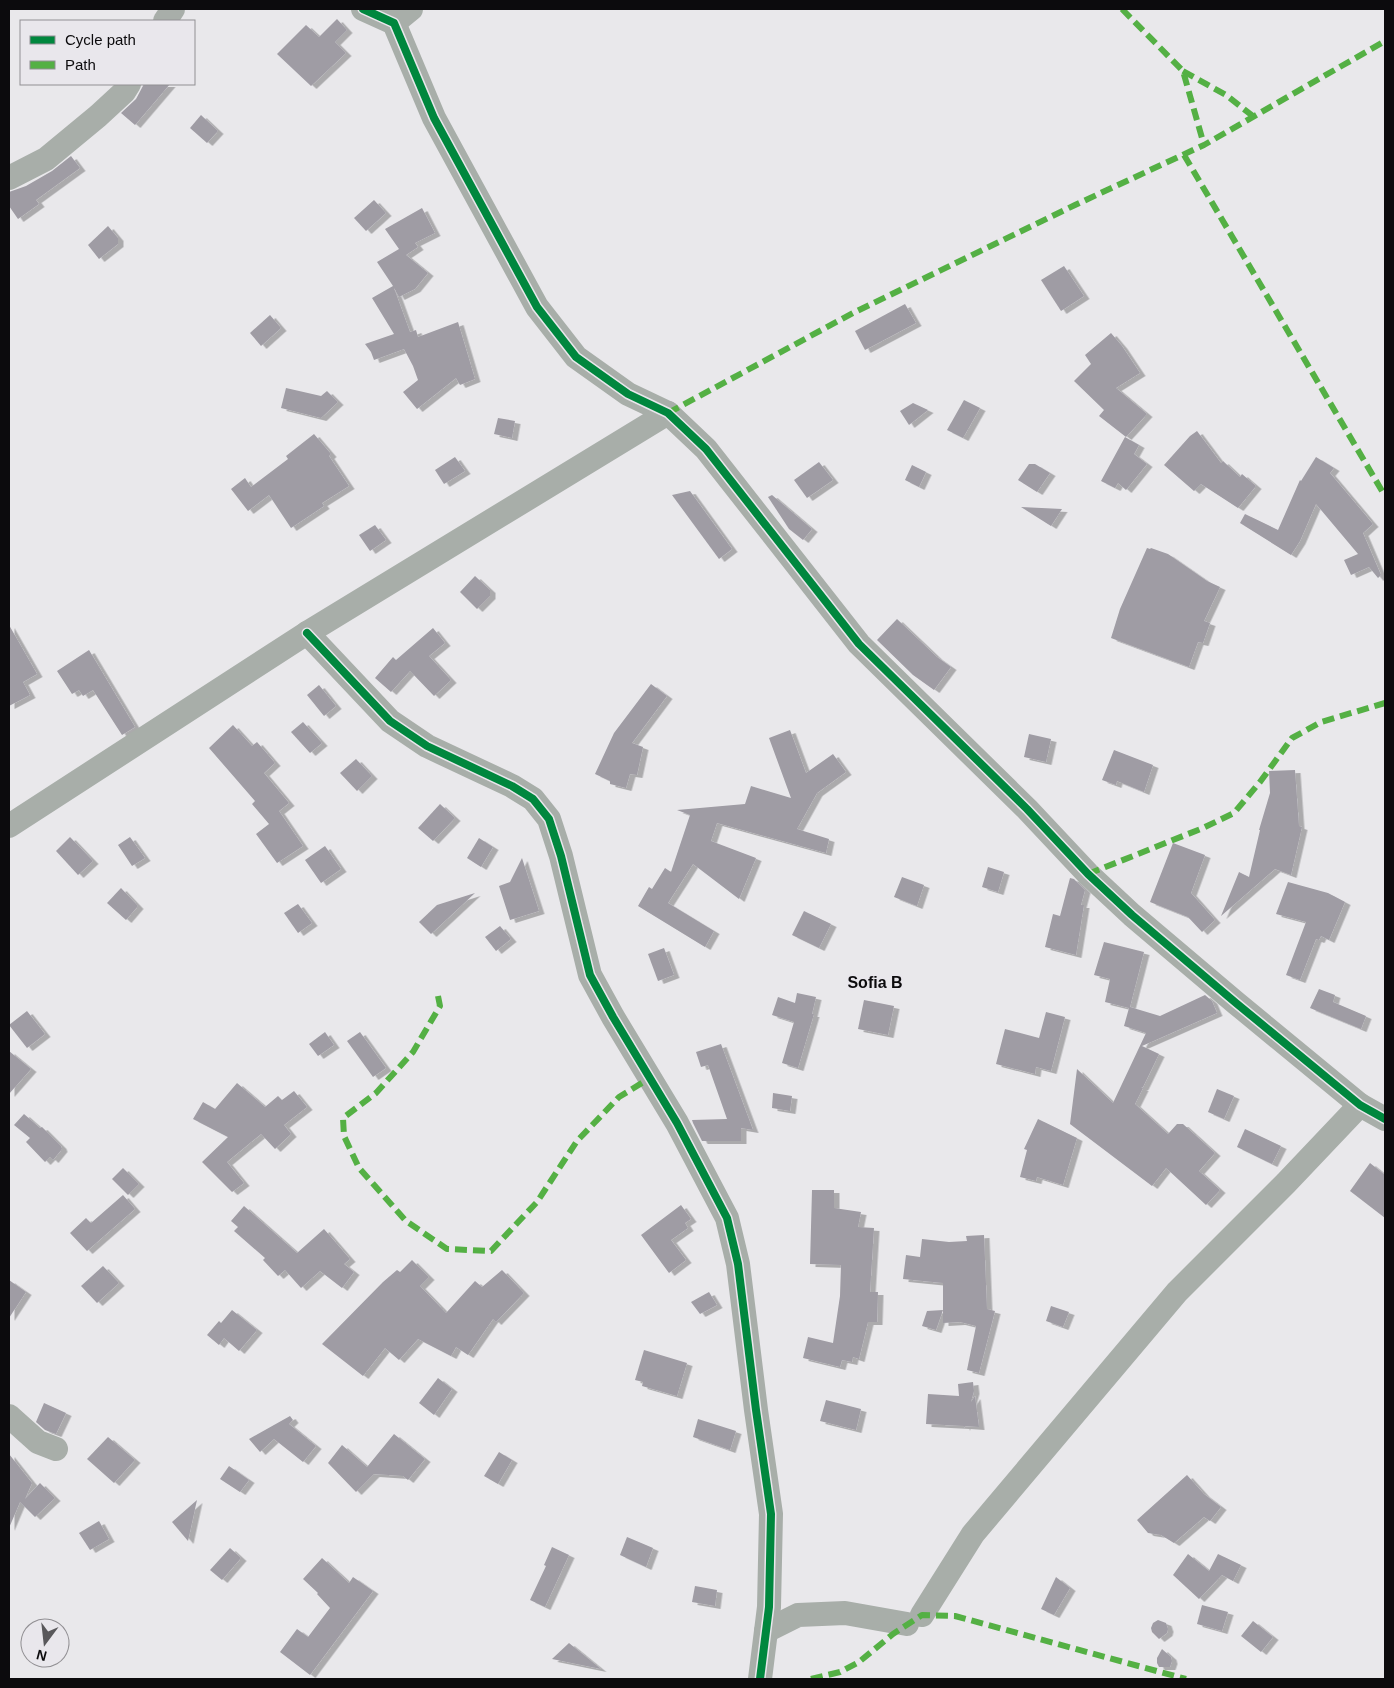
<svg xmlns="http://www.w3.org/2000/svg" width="1394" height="1688" viewBox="0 0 1394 1688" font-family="Helvetica,sans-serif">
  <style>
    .building { fill: #9f9ca4; filter: url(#shadow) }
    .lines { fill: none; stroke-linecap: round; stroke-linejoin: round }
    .street { stroke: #a8aea9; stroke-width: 24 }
    .quiet { stroke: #54b044; stroke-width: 6; stroke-dasharray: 12 6; stroke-linecap: butt }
    .cycleway-casing { stroke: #e9e7ec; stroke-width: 11 }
    .cycleway { stroke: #00873e; stroke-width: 8 }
    .labels { text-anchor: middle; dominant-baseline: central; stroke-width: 5; stroke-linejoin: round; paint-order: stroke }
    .quarter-label { font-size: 16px; font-weight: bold; fill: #0c0b0d; stroke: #e9e7ec }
  </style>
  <defs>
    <filter id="shadow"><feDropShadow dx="5.5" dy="3" stdDeviation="0" flood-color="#0004"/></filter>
  </defs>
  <rect width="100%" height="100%" fill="#e9e8eb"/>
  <!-- building -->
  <g class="building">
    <polygon points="337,19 347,30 335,42 346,53 311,86 277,54 306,25 319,37"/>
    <polygon points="144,84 170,84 135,125 121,113 136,99"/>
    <polygon points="201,115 218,131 207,143 190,128"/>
    <polygon points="71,156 80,168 36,200 39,204 18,219 9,206 9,192 26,186 52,171"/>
    <polygon points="374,200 386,213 366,231 354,218"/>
    <polygon points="422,208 435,233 415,243 418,247 406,255 428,273 415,289 399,297 394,288 410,332 416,330 418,337 458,322 475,379 460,385 456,378 417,409 403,392 418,380 413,366 404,349 374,360 371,352 365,344 394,334 372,298 393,286 377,262 399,249 385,229"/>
    <polygon points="108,226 118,238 118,244 99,259 88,245"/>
    <polygon points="1064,266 1084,296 1061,311 1041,280"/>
    <polygon points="905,304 916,323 865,350 855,331"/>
    <polygon points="270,315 281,328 261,346 250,333"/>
    <polygon points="1111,333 1122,346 1140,373 1116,388 1147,414 1126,437 1099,416 1104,410 1074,381 1091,364 1085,355"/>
    <polygon points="286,388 321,396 327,391 338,402 321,418 281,408"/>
    <polygon points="964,400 980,408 963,438 947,430"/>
    <polygon points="913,403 928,410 909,425 900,411"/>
    <polygon points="498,418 515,421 512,438 494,434"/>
    <polygon points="1197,431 1221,463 1223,461 1240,477 1242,474 1256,486 1238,508 1201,484 1194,491 1164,465 1190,436"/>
    <polygon points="314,434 331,454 329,456 349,486 322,503 324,506 291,528 269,495 248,511 231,489 245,478 251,487 288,459 286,456"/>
    <polygon points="1125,437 1139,445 1134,454 1147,464 1126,490 1118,483 1115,488 1101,481"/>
    <polygon points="455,457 465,471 444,484 435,470"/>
    <polygon points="1316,457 1334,468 1330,473 1373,524 1363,533 1381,575 1378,578 1369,567 1351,575 1344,560 1358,554 1316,504 1300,541 1291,555 1240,523 1245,514 1278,530 1300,480 1301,481"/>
    <polygon points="819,462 833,480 807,498 794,480"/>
    <polygon points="1029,464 1035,464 1050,473 1037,492 1018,480"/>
    <polygon points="912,465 926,472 919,487 905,480"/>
    <polygon points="690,491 732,549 719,559 672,495"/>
    <polygon points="772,495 812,529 803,540 789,529 768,497"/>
    <polygon points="1021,507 1062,509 1051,526"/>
    <polygon points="375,525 386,540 370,551 359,535"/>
    <polygon points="1147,548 1150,549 1151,548 1168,554 1207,581 1220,587 1204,621 1210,623 1203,643 1198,642 1189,667 1111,638 1120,609"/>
    <polygon points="475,576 490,590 490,596 477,609 460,592"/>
    <polygon points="897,619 937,657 951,667 934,690 913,675 877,640"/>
    <polygon points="9,625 37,674 23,682 30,695 9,706"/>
    <polygon points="433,628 445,643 429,656 451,680 434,696 410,671 391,692 375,678 393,657 396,660"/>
    <polygon points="89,650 135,727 122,735 93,690 83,696 79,690 72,694 57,671"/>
    <polygon points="651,684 667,696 632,743 643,747 637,775 630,774 626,788 610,784 610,781 595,774 614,733"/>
    <polygon points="319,685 336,706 324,716 307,695"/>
    <polygon points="303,722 322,743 310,753 291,732"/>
    <polygon points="233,725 252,746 257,742 275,763 264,773 289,803 279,811 303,846 277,863 256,834 269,824 252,804 255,801 209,748"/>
    <polygon points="790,730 806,773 833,754 846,772 817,793 797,829 829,839 826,853 717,823 711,841 756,858 739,899 693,864 668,903 714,931 705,947 638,906 649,887 652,889 665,868 671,872 690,815 677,810 745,804 751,786 791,798 769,738"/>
    <polygon points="1029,734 1051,739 1046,762 1024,757"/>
    <polygon points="1114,750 1153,765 1144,792 1117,781 1116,785 1102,780"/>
    <polygon points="356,759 372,776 357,791 340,773"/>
    <polygon points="1295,770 1299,826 1302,827 1291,875 1275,869 1221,916 1239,872 1249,877 1260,830 1259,830 1270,793 1269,771"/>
    <polygon points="440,804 455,818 433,841 418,828"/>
    <polygon points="70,837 93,861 78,875 56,851"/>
    <polygon points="130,837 145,858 132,866 118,845"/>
    <polygon points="479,838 493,847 481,867 467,858"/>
    <polygon points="1173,843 1205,855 1191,893 1215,920 1202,932 1188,917 1150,902"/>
    <polygon points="325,846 341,869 321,883 305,860"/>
    <polygon points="522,858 539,911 510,920 499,886 510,882"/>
    <polygon points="988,867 1004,872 998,892 982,887"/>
    <polygon points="902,877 924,885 917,906 894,897"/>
    <polygon points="1070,878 1074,879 1085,890 1081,905 1084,905 1076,955 1045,947 1053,914 1060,916"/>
    <polygon points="1288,882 1328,893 1345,902 1329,940 1321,936 1319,940 1316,939 1300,980 1286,975 1306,922 1276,914"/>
    <polygon points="121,888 138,906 126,920 107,903"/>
    <polygon points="475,893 431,934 419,922 437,905"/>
    <polygon points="298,904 312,923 298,933 284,913"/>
    <polygon points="804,911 831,924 819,948 792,935"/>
    <polygon points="500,926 511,939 496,951 485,937"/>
    <polygon points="1104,942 1144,952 1130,1007 1160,1016 1205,995 1212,1001 1217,1013 1142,1046 1159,1054 1143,1087 1141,1087 1143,1088 1135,1104 1168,1134 1177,1124 1183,1124 1215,1153 1199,1171 1220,1190 1206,1205 1166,1168 1152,1186 1070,1124 1077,1069 1113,1103 1146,1033 1124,1026 1129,1008 1105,1002 1110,979 1094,975"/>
    <polygon points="664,948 674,975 658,981 648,954"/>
    <polygon points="1319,989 1335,995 1333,1002 1366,1016 1361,1029 1310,1008"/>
    <polygon points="797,993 816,997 812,1014 814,1014 798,1068 782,1063 794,1022 772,1015 778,997 795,1003"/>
    <polygon points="864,1000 894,1006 888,1035 858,1029"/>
    <polygon points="27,1011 45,1034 27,1048 9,1025"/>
    <polygon points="1046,1012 1065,1017 1051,1071 1036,1067 1035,1074 996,1064 1005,1029 1039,1038"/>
    <polygon points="325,1032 334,1045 318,1056 309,1044"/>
    <polygon points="360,1032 386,1068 373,1077 347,1041"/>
    <polygon points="721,1044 753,1130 741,1128 741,1141 702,1141 693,1123 692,1120 727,1119 708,1065 701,1067 696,1052"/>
    <polygon points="9,1051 31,1069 9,1094"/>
    <polygon points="237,1083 265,1107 278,1096 282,1100 294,1091 307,1107 284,1125 291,1134 275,1149 261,1134 227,1162 244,1183 232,1192 202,1162 228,1137 193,1119 203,1102 215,1109"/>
    <polygon points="1217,1089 1234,1096 1224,1119 1208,1112"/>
    <polygon points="773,1093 792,1096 790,1111 772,1108"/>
    <polygon points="24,1114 40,1128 42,1127 61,1146 62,1149 53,1160 50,1157 45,1162 26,1142 30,1138 14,1125"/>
    <polygon points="1038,1119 1077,1138 1063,1185 1037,1177 1036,1181 1020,1177 1027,1150 1024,1149"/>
    <polygon points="1245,1129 1281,1146 1272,1164 1237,1147"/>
    <polygon points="1370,1163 1385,1175 1385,1218 1350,1191"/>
    <polygon points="123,1168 139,1184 128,1195 112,1179"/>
    <polygon points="812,1190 834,1190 834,1208 861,1212 858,1227 874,1228 870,1292 878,1292 877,1322 868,1322 859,1359 853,1357 852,1362 842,1360 840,1367 803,1358 808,1337 833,1343 840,1296 841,1265 810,1264"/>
    <polygon points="123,1195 135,1209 87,1251 70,1233 86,1218 91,1223"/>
    <polygon points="681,1205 691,1219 685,1223 688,1228 671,1240 686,1260 669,1273 641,1235"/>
    <polygon points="244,1206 297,1253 324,1229 350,1259 344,1264 354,1272 342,1288 320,1271 301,1288 285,1270 278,1276 263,1260 265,1258 234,1231 238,1227 231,1221"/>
    <polygon points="984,1235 987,1309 995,1311 979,1373 967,1370 976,1326 960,1322 943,1323 943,1283 903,1279 906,1255 920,1257 922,1239 949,1242 967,1241 966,1236"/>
    <polygon points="412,1260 429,1277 420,1286 446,1313 475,1281 482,1287 502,1270 524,1293 496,1322 493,1319 468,1355 456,1347 451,1356 418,1339 399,1360 385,1348 363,1376 322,1344 383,1282 397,1270 400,1272"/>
    <polygon points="103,1266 119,1283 97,1303 81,1286"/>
    <polygon points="9,1280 26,1292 9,1318"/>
    <polygon points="709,1292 717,1305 700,1314 691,1302"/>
    <polygon points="1051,1306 1069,1312 1063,1327 1046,1321"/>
    <polygon points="232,1310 257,1330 239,1351 224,1338 219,1345 207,1335 219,1321 221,1323"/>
    <polygon points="943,1310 936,1330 922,1326 927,1311"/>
    <polygon points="644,1350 687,1363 677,1396 642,1386 643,1382 635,1380"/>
    <polygon points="438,1378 452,1389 434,1415 419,1403"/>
    <polygon points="973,1382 974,1391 971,1402 975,1396 979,1427 965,1426 964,1428 964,1426 926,1424 928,1394 959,1396 958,1384"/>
    <polygon points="826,1400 861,1409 856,1430 820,1421"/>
    <polygon points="44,1403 66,1413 56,1434 45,1430 36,1422"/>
    <polygon points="290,1416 293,1420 289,1424 316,1446 303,1462 274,1439 260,1452 249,1439"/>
    <polygon points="698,1419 736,1431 730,1450 693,1437"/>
    <polygon points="394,1434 425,1459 408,1480 403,1476 374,1474 356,1492 328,1463 342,1445 367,1467"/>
    <polygon points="108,1437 135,1460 114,1483 87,1459"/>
    <polygon points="499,1452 512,1460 498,1484 484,1476"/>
    <polygon points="9,1454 32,1483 25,1499 40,1483 55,1498 35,1517 20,1502 9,1528"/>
    <polygon points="229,1466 249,1480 240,1492 220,1479"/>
    <polygon points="1187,1475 1204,1494 1221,1507 1210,1521 1204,1517 1174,1543 1161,1535 1148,1533 1137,1520"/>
    <polygon points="197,1500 188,1541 172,1522"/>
    <polygon points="99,1521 109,1539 90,1550 79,1533"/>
    <polygon points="627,1537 653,1548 646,1567 620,1555"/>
    <polygon points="552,1547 569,1555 545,1607 530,1600 546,1566 544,1565"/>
    <polygon points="230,1548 241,1558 222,1580 210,1570"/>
    <polygon points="1188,1554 1209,1571 1218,1554 1241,1565 1233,1581 1222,1575 1199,1599 1173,1575"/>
    <polygon points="322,1558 349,1583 353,1577 373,1591 310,1675 280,1652 297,1629 308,1637 330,1608 317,1594 318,1593 303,1579"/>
    <polygon points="1056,1577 1070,1588 1054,1615 1041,1609"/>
    <polygon points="695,1586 717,1590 715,1606 692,1602"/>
    <polygon points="1202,1605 1228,1612 1222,1631 1197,1624"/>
    <polygon points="1158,1620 1166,1623 1168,1629 1167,1633 1159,1639 1152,1632 1151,1628 1153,1623"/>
    <polygon points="1253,1621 1273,1637 1261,1652 1241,1636"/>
    <polygon points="569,1643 601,1669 552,1659"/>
    <polygon points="1162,1649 1171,1657 1172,1661 1170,1667 1159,1667 1157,1663 1157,1658"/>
  </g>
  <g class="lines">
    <!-- street -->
    <g class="street">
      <polyline points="363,9 394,23 434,118 537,307 576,357 628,394 668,413 706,449 859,644 1027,809 1088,874 1132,915 1236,1003 1360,1105 1385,1119"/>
      <polyline points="165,21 173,9"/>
      <polyline points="394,23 411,9"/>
      <polyline points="9,178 46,159 98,116 124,92 129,84"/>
      <polyline points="307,633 390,721 427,746 512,786 533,799 549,819 561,856 590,975 613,1017 677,1123 727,1218 738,1264 756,1410 771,1514 769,1607 760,1679"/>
      <polyline points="9,826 307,633 668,413"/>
      <polyline points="9,1416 38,1442 56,1449"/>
      <polyline points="922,1615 973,1534 1177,1292 1286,1183 1360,1105"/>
      <polyline points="766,1631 798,1615 845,1613 907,1624"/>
    </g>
    <!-- quiet -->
    <g class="quiet">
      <polyline points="1122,9 1183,71 1204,145"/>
      <polyline points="1183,71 1226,95 1254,117"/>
      <polyline points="1184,155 1385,496"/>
      <polyline points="668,413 853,313 1075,205 1204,145 1385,41"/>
      <polyline points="1088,874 1203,828 1234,813 1260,782 1292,738 1321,722 1385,703"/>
      <polyline points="438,996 440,1006 413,1052 376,1093 343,1118 344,1136 359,1168 406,1221 447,1249 491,1251 537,1202 577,1141 619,1097 650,1078"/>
      <polyline points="811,1679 840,1672 859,1662 893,1634 922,1615 955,1616 1186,1679"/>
    </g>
    <!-- cycleway casing -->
    <g class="cycleway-casing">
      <g id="cycleway">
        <polyline points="363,9 394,23 434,118 537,307 576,357 628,394 668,413 706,449 859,644 1027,809 1088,874 1132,915 1236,1003 1360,1105 1385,1119"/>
        <polyline points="307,633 390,721 427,746 512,786 533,799 549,819 561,856 590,975 613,1017 677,1123 727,1218 738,1264 756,1410 771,1514 769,1607 760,1679"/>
      </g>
    </g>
    <!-- cycleway -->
    <use href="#cycleway" class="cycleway"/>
  </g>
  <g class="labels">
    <!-- quarter labels -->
    <g class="quarter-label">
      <text x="875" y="982">Sofia B</text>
    </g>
  </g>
  <!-- border -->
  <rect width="1394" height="1688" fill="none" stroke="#0c0b0d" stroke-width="20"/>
  <!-- legend -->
  <rect x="20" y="20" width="175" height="65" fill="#e9e7ec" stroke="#918f93"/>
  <rect x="30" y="36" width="25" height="8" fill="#00873e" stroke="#918f93"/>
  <text x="65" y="45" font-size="15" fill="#0c0b0d">Cycle path</text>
  <rect x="30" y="61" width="25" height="8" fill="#54b044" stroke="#918f93"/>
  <text x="65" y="70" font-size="15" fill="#0c0b0d">Path</text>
  <!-- north arrow -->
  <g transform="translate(45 1643) rotate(195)"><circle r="24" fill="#e9e7ec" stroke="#918f93"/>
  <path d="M0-4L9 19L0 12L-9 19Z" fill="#59585b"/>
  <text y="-8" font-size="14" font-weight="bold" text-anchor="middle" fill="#0c0b0d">N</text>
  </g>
</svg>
